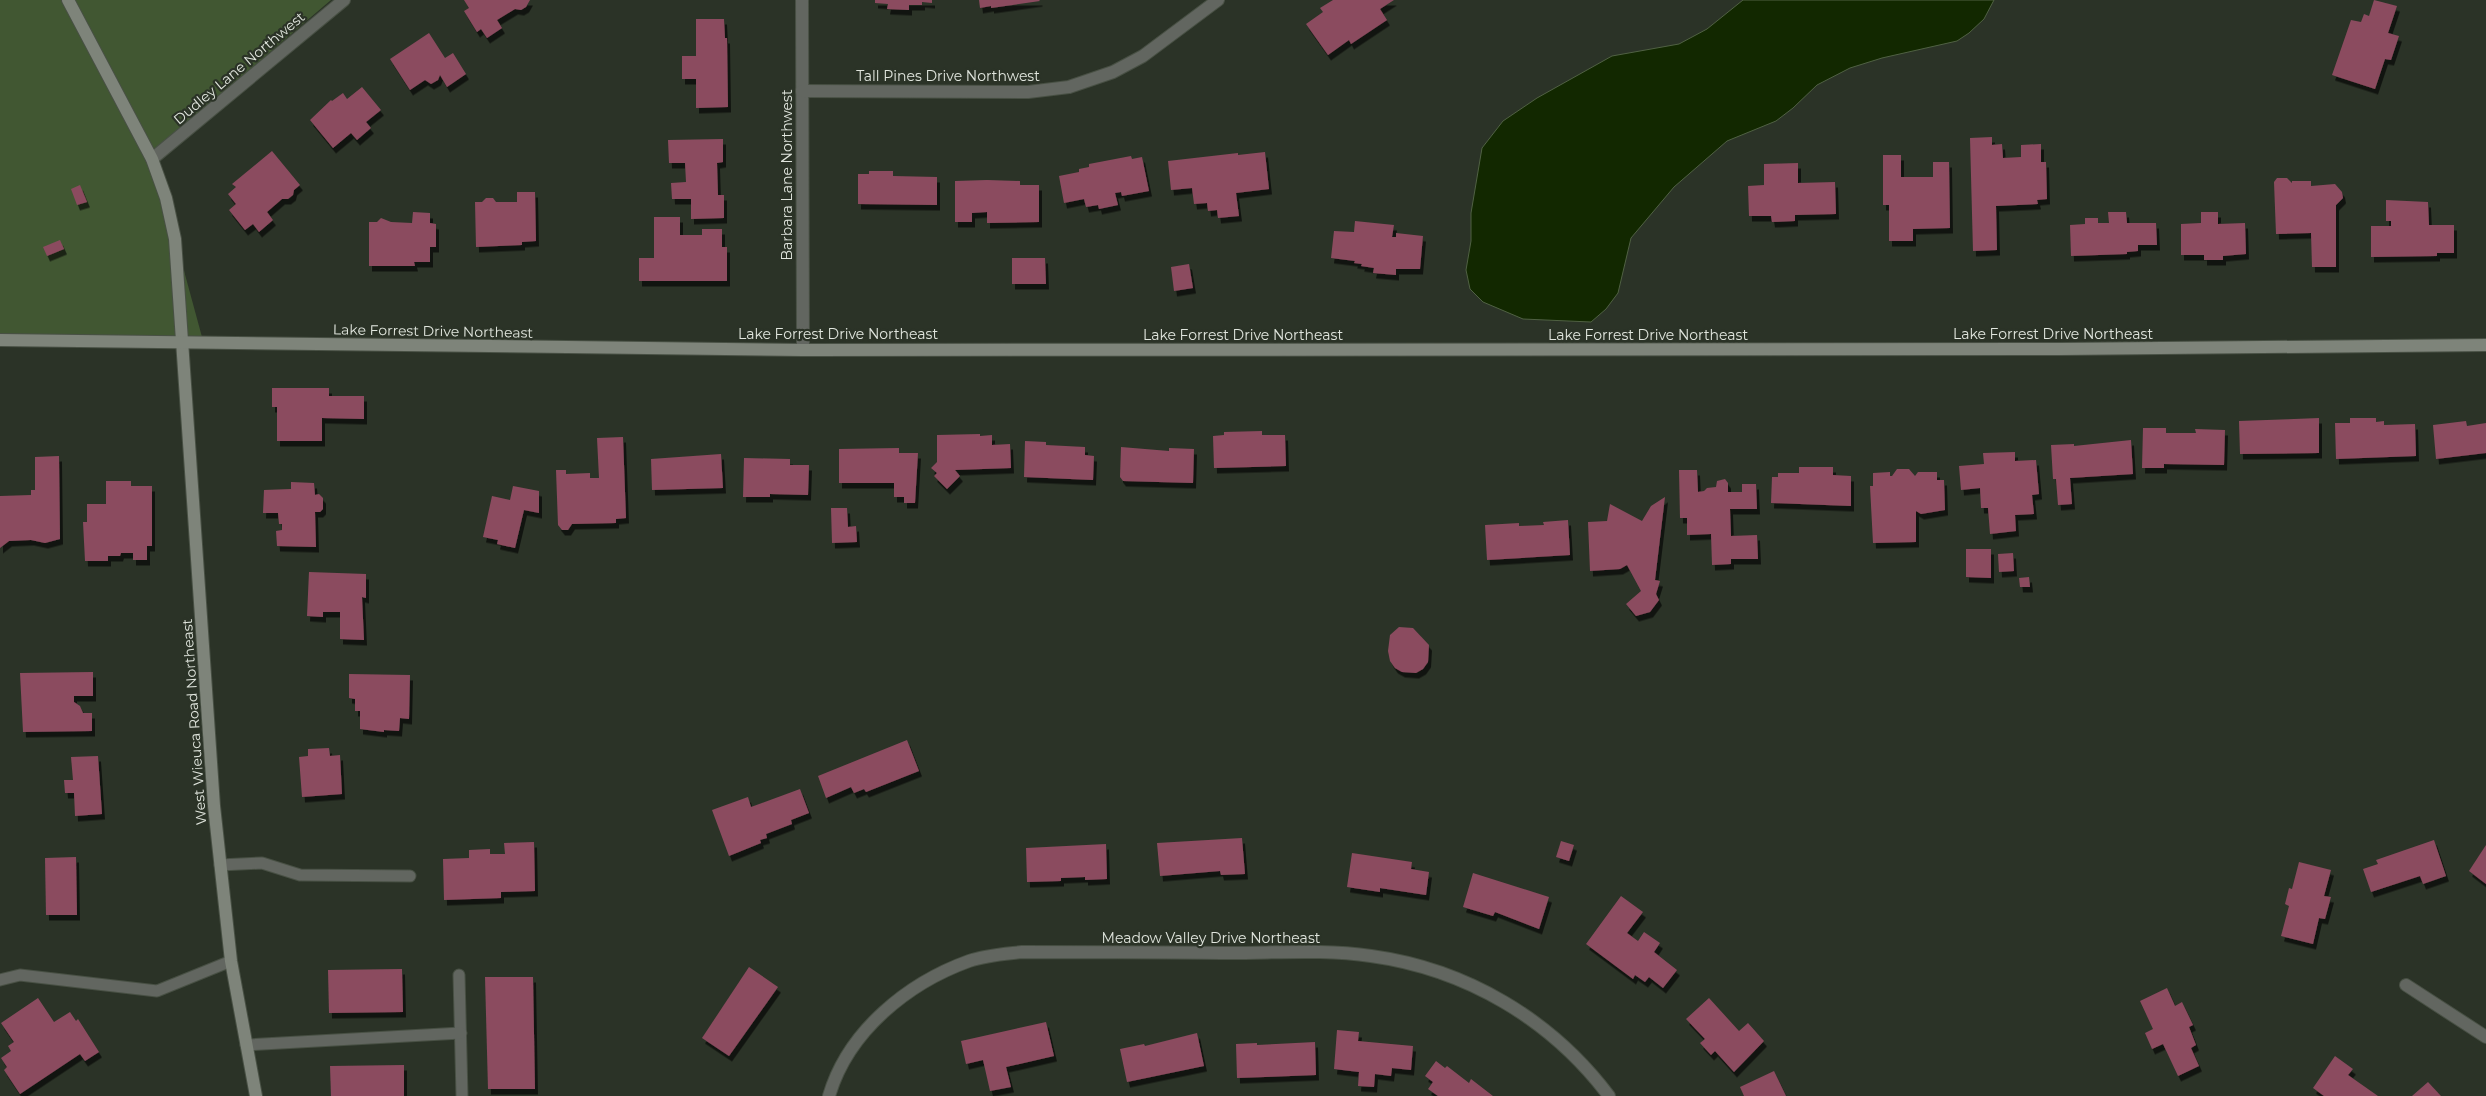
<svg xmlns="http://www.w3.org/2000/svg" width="2486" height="1096" viewBox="0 0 2486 1096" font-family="Montserrat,sans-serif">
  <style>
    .green { fill: #415732 }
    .water { fill: #122800; stroke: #506143 }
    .building { fill: #8b4b5f; filter: url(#shadow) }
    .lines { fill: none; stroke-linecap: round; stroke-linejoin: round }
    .lane-casing { stroke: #485044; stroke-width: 13 }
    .street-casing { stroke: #485044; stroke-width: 14 }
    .secondary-casing { stroke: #485044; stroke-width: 14 }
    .lane { stroke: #626660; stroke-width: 11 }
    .street { stroke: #626660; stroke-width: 12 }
    .secondary { stroke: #7e847a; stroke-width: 12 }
    .labels { text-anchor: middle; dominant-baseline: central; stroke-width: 4.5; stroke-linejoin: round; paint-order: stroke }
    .street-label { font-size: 14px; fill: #e1e6de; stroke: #2b3327 }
  </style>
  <defs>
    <filter id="shadow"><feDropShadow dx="3" dy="5.5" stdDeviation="0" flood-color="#0009"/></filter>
  </defs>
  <rect width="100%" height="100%" fill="#2b3327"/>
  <!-- green -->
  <polygon class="green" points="0,0 331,0 152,153 202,337 0,336"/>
  <!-- water -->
  <polygon class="water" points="1743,0 1994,0 1984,19 1969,33 1957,41 1882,58 1850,68 1817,85 1793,108 1776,121 1727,141 1674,187 1631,238 1618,293 1606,309 1591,322 1523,319 1483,302 1470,289 1466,270 1471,241 1471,213 1482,148 1503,121 1537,98 1612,56 1679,44 1707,29"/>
  <!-- building -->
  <g class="building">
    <polygon points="464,0 530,0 526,7 521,10 515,9 497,20 502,28 487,38 481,29 477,32 464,11 469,8"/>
    <polygon points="875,0 932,0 932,3 922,2 922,5 909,5 909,10 887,9 888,4 875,3"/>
    <polygon points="979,0 1039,0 1040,1 991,8 991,6 980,8"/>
    <polygon points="1333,0 1394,0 1380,9 1387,20 1351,44 1349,40 1328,55 1306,24 1323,12 1320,8"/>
    <polygon points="2374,0 2397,6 2388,33 2399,36 2391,60 2385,59 2375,89 2332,75 2351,20 2361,22 2364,14 2369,16"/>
    <polygon points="696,19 724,19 725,38 727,38 728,107 696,108 696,79 682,79 682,56 696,56"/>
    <polygon points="429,33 445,58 453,53 466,74 447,87 440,75 438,80 431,84 425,80 410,90 390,59"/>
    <polygon points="362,87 381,110 366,122 371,128 357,140 351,133 333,148 310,120 331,100 332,101 343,93 347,99"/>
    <polygon points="1992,137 1992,145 2002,144 2003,158 2021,157 2021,145 2041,144 2041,162 2046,162 2047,199 2037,200 2038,204 1996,206 1997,250 1973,251 1970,138"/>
    <polygon points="723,139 723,162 717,163 718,195 724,195 724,218 691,219 691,199 672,199 671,183 686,182 685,163 669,163 668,140"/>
    <polygon points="272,151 300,185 294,190 293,195 288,199 282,199 267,212 273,220 259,232 253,224 245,230 229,210 236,204 228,194 236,187 232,184"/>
    <polygon points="1265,152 1269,189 1236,193 1239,216 1218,218 1217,210 1208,211 1207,203 1194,204 1192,188 1171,190 1168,161 1238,153 1238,155"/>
    <polygon points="1883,155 1901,155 1901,177 1933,177 1933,162 1949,162 1950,228 1913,229 1913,241 1889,241 1889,205 1883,205"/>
    <polygon points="1131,156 1132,159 1142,157 1149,191 1122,196 1121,192 1115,193 1118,205 1099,209 1098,205 1086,207 1084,199 1064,203 1059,176 1079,172 1079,169 1089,167 1089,164"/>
    <polygon points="1798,163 1798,183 1835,182 1836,214 1795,215 1795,221 1772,222 1771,216 1749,216 1748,186 1764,185 1764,164"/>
    <polygon points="869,171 893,171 893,176 937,177 937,205 858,204 858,174 869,174"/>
    <polygon points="2277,178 2287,178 2292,183 2292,181 2311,181 2311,186 2335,184 2342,192 2343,198 2336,205 2336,267 2312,267 2311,233 2276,234 2274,182"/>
    <polygon points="987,180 1020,181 1020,185 1039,185 1039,222 987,223 987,212 972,213 972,222 955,222 955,181"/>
    <polygon points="80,185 87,202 77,205 71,189"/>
    <polygon points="517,192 535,192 536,241 522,242 522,245 476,247 475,202 482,202 486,198 493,198 496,202 517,202"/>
    <polygon points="2386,200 2428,202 2429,225 2454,225 2454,253 2437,253 2437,256 2371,257 2371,226 2391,226 2391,221 2386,221"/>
    <polygon points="413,212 430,213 430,223 436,224 436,247 430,247 430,262 414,262 415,266 369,266 369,222 377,222 381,218 391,222 412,223"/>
    <polygon points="2108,212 2126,212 2127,223 2156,223 2157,245 2138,245 2138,251 2127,252 2127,254 2071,256 2070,225 2085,224 2085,218 2098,218 2098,223 2109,223"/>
    <polygon points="2201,212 2218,212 2218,224 2245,223 2246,254 2223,256 2223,260 2204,260 2204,255 2181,255 2181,224 2201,223"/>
    <polygon points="654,217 680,217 680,235 702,235 702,229 722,229 722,247 727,247 727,281 639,281 639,258 654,258"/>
    <polygon points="1355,221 1394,225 1392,237 1396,237 1396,233 1423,236 1420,269 1396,269 1396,275 1373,273 1374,268 1361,266 1362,264 1354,263 1355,261 1331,258 1334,231 1354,232"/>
    <polygon points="60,240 64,249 47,256 43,247"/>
    <polygon points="1012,258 1045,258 1046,284 1012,284"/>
    <polygon points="1189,264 1193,288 1174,291 1171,267"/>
    <polygon points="272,388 329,388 329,396 364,396 364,419 322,418 322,441 277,441 277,407 272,407"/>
    <polygon points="2319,418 2319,453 2240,454 2239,421"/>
    <polygon points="2350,418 2376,418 2376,422 2384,421 2384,425 2415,424 2416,456 2336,459 2335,423 2350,423"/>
    <polygon points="2466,421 2467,426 2486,423 2486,453 2436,459 2433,425"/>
    <polygon points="2143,428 2166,428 2166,433 2196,433 2195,429 2225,430 2224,465 2164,464 2164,468 2142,468"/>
    <polygon points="1262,431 1262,435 1285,435 1286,466 1214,468 1213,436 1224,435 1224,432"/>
    <polygon points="980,434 980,436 992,435 992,445 1010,444 1011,468 955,470 960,476 947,489 934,476 937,473 931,468 937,462 937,435"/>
    <polygon points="623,437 626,518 616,519 616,523 572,524 568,530 562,530 558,525 556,470 566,470 566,474 590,473 590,478 599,478 597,438"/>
    <polygon points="2131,440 2133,474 2070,478 2072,504 2058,505 2056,479 2053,479 2051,445 2074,444 2074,446"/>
    <polygon points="1025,441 1046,442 1046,445 1085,447 1085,455 1094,456 1093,480 1024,477"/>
    <polygon points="1121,447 1169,451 1169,448 1194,449 1193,483 1123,481 1120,477"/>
    <polygon points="899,448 899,453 918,453 915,503 904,503 904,497 894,497 894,483 839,483 839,449"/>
    <polygon points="2015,452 2015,461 2036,460 2039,494 2032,495 2034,514 2015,515 2016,531 1990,534 1988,508 1981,508 1980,488 1961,490 1959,466 1984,464 1983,453"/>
    <polygon points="721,454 723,488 652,490 651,459"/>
    <polygon points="59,456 60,539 45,543 31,540 9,541 0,548 0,496 31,495 31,490 35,490 35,457"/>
    <polygon points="744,458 790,459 790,465 809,465 808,495 770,494 770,497 743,497"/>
    <polygon points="1799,467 1833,467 1833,475 1851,476 1851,506 1771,503 1772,477 1778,477 1778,473 1799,473"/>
    <polygon points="1897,469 1909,469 1915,476 1918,472 1937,472 1937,480 1944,480 1945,510 1921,514 1916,511 1916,542 1873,543 1870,486 1873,486 1873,473 1890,472 1890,476 1892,476"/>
    <polygon points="1679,470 1697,470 1698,492 1704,491 1707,488 1716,487 1717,481 1725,479 1728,483 1728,492 1742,492 1742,484 1756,484 1757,509 1730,509 1731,536 1757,535 1758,559 1731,559 1731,564 1712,565 1711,534 1687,535 1687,518 1680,518"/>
    <polygon points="106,481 131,481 131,486 152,486 152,546 147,546 147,560 133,560 133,553 121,553 120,556 108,556 108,561 85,561 83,522 87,522 87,504 106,504"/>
    <polygon points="291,482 314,483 315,495 319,494 323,498 323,509 320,512 315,512 316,547 277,546 276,531 282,530 282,524 279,524 278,513 263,513 264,490 291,489"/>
    <polygon points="513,486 539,491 539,513 524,510 515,548 497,544 498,540 483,537 492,496 510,500"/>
    <polygon points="1665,497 1655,580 1660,581 1656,594 1659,600 1650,612 1636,616 1626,604 1641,591 1627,565 1620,569 1590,571 1588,522 1607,521 1610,504 1642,521 1651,506"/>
    <polygon points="831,508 847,508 848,527 856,526 857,542 832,543"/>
    <polygon points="1568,520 1570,555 1487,560 1485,525 1519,523 1519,526 1544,525 1543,522"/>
    <polygon points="1966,549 1991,549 1991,578 1966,577"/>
    <polygon points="2013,553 2014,571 1999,572 1998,554"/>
    <polygon points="309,572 366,574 366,598 362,597 364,640 340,639 340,612 323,612 323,617 307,616"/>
    <polygon points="2029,577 2030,587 2020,587 2019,578"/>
    <polygon points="1399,627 1413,628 1429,645 1428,662 1423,669 1416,673 1402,672 1395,668 1390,661 1388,651 1390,635"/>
    <polygon points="93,672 93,696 74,696 74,702 80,706 83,713 92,713 92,731 23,732 20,673"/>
    <polygon points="349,674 410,675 409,719 400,718 399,731 384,730 384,732 360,729 360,711 355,711 355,699 349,698"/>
    <polygon points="907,740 919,771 866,792 864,789 854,793 851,787 826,798 818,776"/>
    <polygon points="329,748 330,756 340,755 342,794 302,797 299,757 308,756 308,749"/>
    <polygon points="98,756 102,814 75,816 74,793 65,793 64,780 73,780 71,757"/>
    <polygon points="800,789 809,813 791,820 792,824 766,834 767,838 760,840 761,843 729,856 712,810 748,797 751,807"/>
    <polygon points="1242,838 1245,874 1221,875 1220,871 1160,876 1157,843"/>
    <polygon points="2434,840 2446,876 2423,884 2420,876 2371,892 2363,869 2378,864 2376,860"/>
    <polygon points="1561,841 1574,845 1569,861 1556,857"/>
    <polygon points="534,842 535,891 501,892 501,898 444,900 443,859 469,858 469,850 490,849 490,854 505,854 504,843"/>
    <polygon points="1106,844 1107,879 1085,880 1085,877 1061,878 1061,881 1027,882 1026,848"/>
    <polygon points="2486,845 2486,884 2469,871"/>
    <polygon points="1352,853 1412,862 1411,869 1429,872 1426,895 1380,888 1380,892 1347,887"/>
    <polygon points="76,857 77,915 46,915 45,858"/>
    <polygon points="2299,862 2331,870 2324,896 2331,897 2325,919 2319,918 2313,944 2281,936 2289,906 2285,904 2289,888 2292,889"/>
    <polygon points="1473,873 1549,897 1539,929 1495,912 1493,916 1463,907"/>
    <polygon points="1621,896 1643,912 1627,933 1638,941 1644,932 1660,943 1654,952 1677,970 1663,988 1649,977 1645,982 1635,975 1633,979 1586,944"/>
    <polygon points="749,967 778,987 729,1056 702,1038"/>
    <polygon points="402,969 403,1012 329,1013 328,970"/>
    <polygon points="485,977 533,977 535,1089 488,1089"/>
    <polygon points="2167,988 2175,1006 2182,1002 2193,1025 2189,1027 2196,1045 2191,1048 2199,1066 2178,1076 2163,1044 2152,1049 2145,1033 2153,1029 2140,1001"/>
    <polygon points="38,998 54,1022 70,1012 76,1021 78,1019 99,1052 85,1061 80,1054 20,1094 4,1070 7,1067 1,1058 11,1051 8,1046 14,1042 1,1023"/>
    <polygon points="1709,998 1739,1031 1748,1023 1764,1041 1734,1072 1715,1051 1711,1055 1700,1043 1705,1039 1686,1019"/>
    <polygon points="1046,1022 1054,1056 1006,1067 1011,1087 990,1091 983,1060 966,1064 961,1041"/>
    <polygon points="1337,1030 1359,1032 1358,1041 1413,1046 1411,1070 1392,1068 1391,1076 1375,1074 1374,1087 1358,1086 1359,1072 1334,1069"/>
    <polygon points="1197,1033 1204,1066 1127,1082 1120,1049 1144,1044 1145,1046"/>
    <polygon points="1315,1042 1316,1075 1237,1078 1236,1044 1257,1043 1257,1045"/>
    <polygon points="2335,1056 2353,1069 2348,1075 2378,1096 2324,1096 2313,1088"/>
    <polygon points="1436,1061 1445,1068 1447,1066 1469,1083 1471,1079 1493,1096 1438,1096 1428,1089 1433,1082 1425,1076"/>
    <polygon points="404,1065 404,1096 331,1096 330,1066"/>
    <polygon points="1774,1071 1786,1096 1744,1096 1740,1087"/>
    <polygon points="2428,1082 2441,1096 2412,1096"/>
  </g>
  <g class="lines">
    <!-- lane casing -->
    <g class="lane-casing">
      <g id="lane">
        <polyline points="220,865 262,863 300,875 410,876"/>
        <polyline points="459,975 462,1096"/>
        <polyline points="0,980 20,975 157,991 231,961"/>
        <polyline points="246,1045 461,1033"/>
      </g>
    </g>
    <!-- street casing -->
    <g class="street-casing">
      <g id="street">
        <polyline points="802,0 803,350"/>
        <polyline points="802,91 1028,92 1069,87 1113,72 1143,56 1218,0"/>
        <polyline points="152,159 344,0"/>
        <polyline points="2406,985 2486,1037"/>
        <path d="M829 1096C848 1031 908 983 969 961 986 955 1004 954 1022 952 1091 952 1161 952 1230 953 1276 953 1325 949 1371 956 1466 969 1551 1019 1609 1096"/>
      </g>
    </g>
    <!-- secondary casing -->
    <g class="secondary-casing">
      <g id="secondary">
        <polyline points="68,0 152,159 166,198 175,239 214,806 231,961 256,1096"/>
        <polyline points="0,340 803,350 2060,349 2486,345"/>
      </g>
    </g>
    <!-- lane -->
    <use href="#lane" class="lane"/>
    <!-- street -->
    <use href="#street" class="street"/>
    <!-- secondary -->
    <use href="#secondary" class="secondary"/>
  </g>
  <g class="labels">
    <!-- street labels -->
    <g class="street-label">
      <text transform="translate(239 68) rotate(-40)">Dudley Lane Northwest</text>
      <text x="948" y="76">Tall Pines Drive Northwest</text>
      <text transform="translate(787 175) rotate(-90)">Barbara Lane Northwest</text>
      <text transform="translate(433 331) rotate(1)">Lake Forrest Drive Northeast</text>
      <text x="838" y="334">Lake Forrest Drive Northeast</text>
      <text x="2053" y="334">Lake Forrest Drive Northeast</text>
      <text x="1243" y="335">Lake Forrest Drive Northeast</text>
      <text x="1648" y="335">Lake Forrest Drive Northeast</text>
      <text transform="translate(194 722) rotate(-94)">West Wieuca Road Northeast</text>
      <text x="1211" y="938">Meadow Valley Drive Northeast</text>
    </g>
  </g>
</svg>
